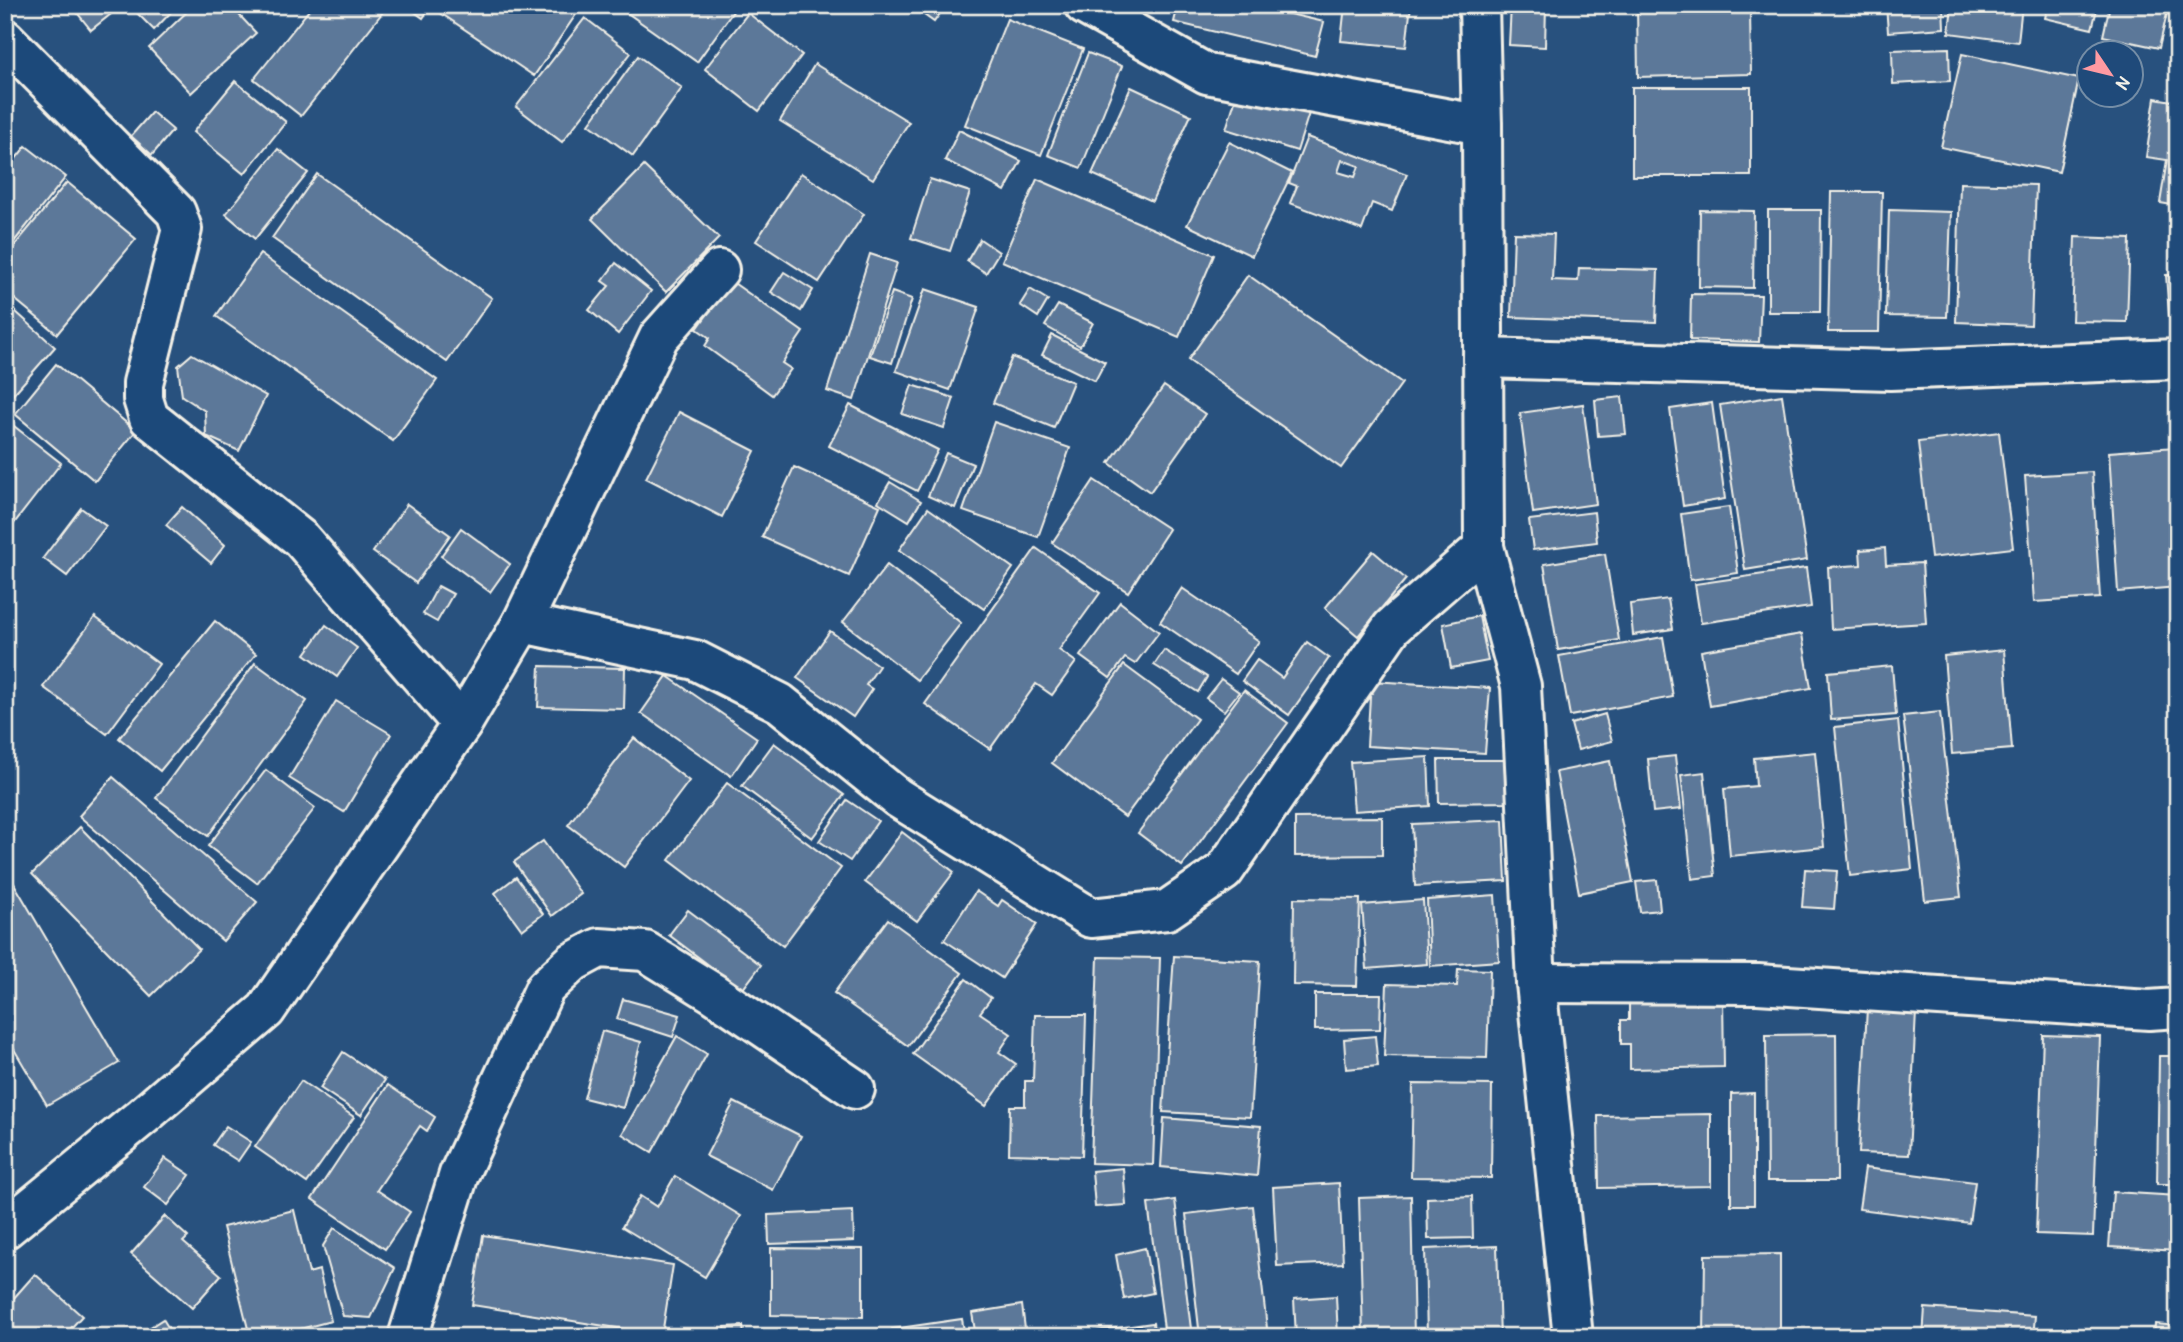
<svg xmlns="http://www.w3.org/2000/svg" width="2183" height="1342" viewBox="0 0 2183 1342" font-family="'Patrick Hand',sans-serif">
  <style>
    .building { fill: #5b7899; stroke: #f4f1e8; stroke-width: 2; fill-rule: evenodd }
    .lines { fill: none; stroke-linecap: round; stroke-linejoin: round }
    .minor-casing { stroke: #f4f1e8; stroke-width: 44 }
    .minor { stroke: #1f4a7a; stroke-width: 38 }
  </style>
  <rect width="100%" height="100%" fill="#28517e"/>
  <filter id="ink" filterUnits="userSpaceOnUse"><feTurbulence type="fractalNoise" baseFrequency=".0143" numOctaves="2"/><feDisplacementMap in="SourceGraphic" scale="14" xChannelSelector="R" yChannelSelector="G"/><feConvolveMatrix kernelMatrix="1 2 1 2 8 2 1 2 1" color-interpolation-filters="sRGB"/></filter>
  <g filter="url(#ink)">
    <!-- building -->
    <g class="building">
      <polygon points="71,5 121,5 121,6 91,30"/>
      <polygon points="129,5 178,5 154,30"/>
      <polygon points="194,5 230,5 256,33 191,93 149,48"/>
      <polygon points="313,5 382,5 386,8 301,116 254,79"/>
      <polygon points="405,5 432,5 423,18"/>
      <polygon points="444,5 565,5 577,13 534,76 439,12"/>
      <polygon points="616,5 727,5 734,10 697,62"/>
      <polygon points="910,5 946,5 934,22"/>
      <polygon points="1178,5 1251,5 1324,22 1315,56 1174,22"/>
      <polygon points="1345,5 1411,5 1406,47 1341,41"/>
      <polygon points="1511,5 1546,5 1545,47 1509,45"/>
      <polygon points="1637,5 1678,5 1678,13 1750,11 1751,74 1638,77"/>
      <polygon points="1886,5 1943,5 1944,28 1888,32"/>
      <polygon points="1952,5 2022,5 2018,42 1949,33"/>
      <polygon points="2048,5 2098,5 2092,29 2045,18"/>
      <polygon points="2110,5 2169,5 2159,48 2103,36"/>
      <polygon points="748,13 802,55 759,111 705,69"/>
      <polygon points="585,18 631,53 562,142 516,107"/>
      <polygon points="1007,19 1083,49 1041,155 965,125"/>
      <polygon points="1949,48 1950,81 1893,84 1892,50"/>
      <polygon points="1088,53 1122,66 1081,168 1048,155"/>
      <polygon points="1962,54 2079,79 2059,172 1941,147"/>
      <polygon points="638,56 682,88 633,156 589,124"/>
      <polygon points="815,64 909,122 873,179 780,121"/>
      <polygon points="235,81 286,122 244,174 193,132"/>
      <polygon points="1131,87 1191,115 1152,201 1092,174"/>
      <rect x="1632" y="87" width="119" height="89"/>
      <polygon points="1239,88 1310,110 1297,151 1226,129"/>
      <polygon points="2155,98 2178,102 2178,206 2160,203 2167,160 2146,157"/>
      <polygon points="152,112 173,130 152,155 131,136"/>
      <polygon points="959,130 1021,161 1005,191 945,160"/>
      <path d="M1307 137 1407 174 1392 211 1372 203 1362 230 1290 203 1297 186 1289 183ZM1342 160 1359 166 1355 177 1338 172Z"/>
      <polygon points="1229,142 1292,173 1252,256 1187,225"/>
      <polygon points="26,146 66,177 13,243 5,237 5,172"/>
      <polygon points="278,149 308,173 255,239 226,214"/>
      <polygon points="644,166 719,238 666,292 592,219"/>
      <polygon points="801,173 864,214 819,282 756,241"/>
      <polygon points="317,174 492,298 447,362 272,238"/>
      <polygon points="930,179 970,192 950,251 911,238"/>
      <polygon points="1037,179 1214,255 1179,337 1002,261"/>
      <polygon points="67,182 136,239 57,334 5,291 5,257"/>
      <polygon points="1960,183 2036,185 2031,325 1956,322"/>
      <polygon points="1831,192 1882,192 1879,332 1828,332"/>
      <polygon points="1700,210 1754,211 1753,288 1699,287"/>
      <polygon points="1768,210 1821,210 1820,312 1768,312"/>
      <polygon points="1889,210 1951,212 1947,317 1886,316"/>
      <polygon points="1514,233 1554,234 1552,280 1578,281 1579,268 1658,270 1656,322 1511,317"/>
      <polygon points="2075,237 2130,239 2127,322 2072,321"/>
      <polygon points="980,239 999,252 986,273 967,261"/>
      <polygon points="260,254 437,380 393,441 216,316"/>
      <polygon points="870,254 897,263 854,400 827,391"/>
      <polygon points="616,263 651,291 618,334 589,310 609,286 602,281"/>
      <polygon points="784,272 813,290 801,311 771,292"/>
      <polygon points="1248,275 1402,383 1341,468 1188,360"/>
      <polygon points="2166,275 2178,275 2178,315 2169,315"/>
      <polygon points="731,281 803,332 782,363 791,369 772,395 705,346 710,338 697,329"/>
      <polygon points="925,289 979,307 950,390 896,371"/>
      <polygon points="1030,289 1048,300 1038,317 1020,305"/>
      <polygon points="892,292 912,299 892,363 870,356"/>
      <polygon points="1691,294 1761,295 1759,342 1690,340"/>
      <polygon points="5,302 55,347 10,398 5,394"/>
      <polygon points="1058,305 1093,323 1080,346 1045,326"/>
      <polygon points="1052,335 1105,362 1095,381 1042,355"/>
      <polygon points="192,354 266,396 239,451 206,436 205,411 182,396 178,366"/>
      <polygon points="1012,357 1073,382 1054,428 993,403"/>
      <polygon points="56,364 136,431 95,481 15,414"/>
      <polygon points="912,385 954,398 944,428 902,414"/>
      <polygon points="1164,386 1205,414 1150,492 1109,463"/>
      <polygon points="1782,395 1807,560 1745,570 1720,405"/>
      <polygon points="1622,397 1626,434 1598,436 1595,400"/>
      <polygon points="1712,403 1725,499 1683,506 1670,409"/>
      <polygon points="1583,404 1596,504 1533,513 1520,413"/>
      <polygon points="850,405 938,450 917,491 829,446"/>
      <polygon points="679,412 755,451 722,517 646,478"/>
      <polygon points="5,419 61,463 5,535"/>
      <polygon points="994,422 1070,448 1038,537 963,511"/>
      <polygon points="1999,432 2013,548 1931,558 1918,442"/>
      <polygon points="2175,447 2178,484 2178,587 2118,592 2109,452"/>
      <polygon points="946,453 973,464 955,508 928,496"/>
      <polygon points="794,467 880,506 849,576 762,537"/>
      <polygon points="2092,472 2100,598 2034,602 2025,476"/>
      <polygon points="1094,480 1169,529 1128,592 1052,543"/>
      <polygon points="890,482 921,501 909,521 878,502"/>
      <polygon points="407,504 450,535 416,583 373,552"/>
      <polygon points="182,507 225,545 211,563 166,525"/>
      <polygon points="1729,507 1738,573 1690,580 1681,514"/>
      <polygon points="81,508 106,526 67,576 43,558"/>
      <polygon points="928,508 1013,568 984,609 899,550"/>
      <polygon points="1594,512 1597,542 1533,550 1529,520"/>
      <polygon points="461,528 510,564 490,592 441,556"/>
      <polygon points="1036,548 1100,593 1059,650 1076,662 1052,695 1036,684 990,749 925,704"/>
      <polygon points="1885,548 1886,565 1922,563 1926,623 1831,629 1828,567 1861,565 1860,550"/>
      <polygon points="1373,551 1406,579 1358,636 1325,608"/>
      <polygon points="1605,554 1619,640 1558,650 1544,564"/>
      <polygon points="887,565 961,623 917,680 843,622"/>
      <polygon points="1806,568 1811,607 1701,623 1695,584"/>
      <polygon points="438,586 453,594 437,622 423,614"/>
      <polygon points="1182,588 1259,641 1236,674 1160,622"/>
      <polygon points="1668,599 1673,629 1633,635 1630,604"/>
      <polygon points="1120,602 1159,632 1135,664 1125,658 1110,678 1080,656"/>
      <polygon points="1479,616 1488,661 1451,668 1443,624"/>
      <polygon points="95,617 159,664 107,734 43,687"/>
      <polygon points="215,621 256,654 160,771 119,738"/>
      <polygon points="326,625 357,648 337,677 305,654"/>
      <polygon points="830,631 879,666 866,685 872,689 853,717 797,678"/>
      <polygon points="1802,634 1811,688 1710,706 1701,651"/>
      <polygon points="1663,637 1673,697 1570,716 1559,656"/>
      <polygon points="1307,642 1329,658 1289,715 1242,681 1257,660 1282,678"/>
      <polygon points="1164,650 1207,677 1198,692 1154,665"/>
      <polygon points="2004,650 2012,749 1952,754 1944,656"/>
      <polygon points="255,663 307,701 208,836 156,798"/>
      <polygon points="1124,665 1197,719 1125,817 1052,763"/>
      <polygon points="540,666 625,668 624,709 538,707"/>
      <polygon points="1892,666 1896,715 1831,720 1828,672"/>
      <polygon points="667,676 757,738 731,776 641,713"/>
      <polygon points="1221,679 1239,692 1224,711 1206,698"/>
      <polygon points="1371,681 1490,688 1485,753 1367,746"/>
      <polygon points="1244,690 1288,723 1182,866 1138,833"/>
      <polygon points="336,701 391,734 344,812 289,778"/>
      <polygon points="1940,712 1961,897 1925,901 1903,716"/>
      <polygon points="1605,714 1612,741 1578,750 1571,724"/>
      <polygon points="1898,720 1912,869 1850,876 1835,727"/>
      <polygon points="634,738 689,781 624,867 568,825"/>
      <polygon points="774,743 844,795 812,838 742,786"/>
      <polygon points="1815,752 1824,847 1730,856 1724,789 1756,786 1754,758"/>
      <polygon points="1675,756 1681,809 1653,812 1648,759"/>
      <polygon points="1428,757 1430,806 1354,811 1350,762"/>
      <polygon points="1438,760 1509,760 1509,802 1439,803"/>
      <polygon points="1610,761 1633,882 1579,893 1556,772"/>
      <polygon points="266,770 315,808 257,883 208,846"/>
      <polygon points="1704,772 1715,876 1692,879 1681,775"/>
      <polygon points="113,777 257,902 223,941 79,816"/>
      <polygon points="727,783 841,868 783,946 669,860"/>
      <polygon points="847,800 878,821 850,861 819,841"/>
      <polygon points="1382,817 1382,855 1295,856 1295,818"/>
      <polygon points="1503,820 1506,881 1415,886 1412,824"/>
      <polygon points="80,827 199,949 151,996 32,874"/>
      <polygon points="902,832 954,872 917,921 865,882"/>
      <polygon points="543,841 581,894 552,916 514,862"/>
      <polygon points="1805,869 1837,871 1834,909 1802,907"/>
      <polygon points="516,877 543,914 522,930 495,893"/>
      <polygon points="12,880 119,1063 47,1105 5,1034 5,884"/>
      <polygon points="1657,880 1660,910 1640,912 1636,882"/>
      <polygon points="976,891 998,906 1002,900 1037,924 1002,978 944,940"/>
      <polygon points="1495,895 1499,961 1430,966 1427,900"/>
      <polygon points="1294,898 1360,899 1357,986 1293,985"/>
      <polygon points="1423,900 1427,964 1367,969 1362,905"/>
      <polygon points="688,910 761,965 742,990 669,935"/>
      <polygon points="888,919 962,973 908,1046 834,993"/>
      <polygon points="1174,956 1260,961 1250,1117 1163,1112"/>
      <polygon points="1098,957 1160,958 1153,1165 1091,1163"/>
      <polygon points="1458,969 1490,970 1487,1058 1384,1056 1387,984 1457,986"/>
      <polygon points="966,979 991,998 980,1013 1011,1034 999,1052 1016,1064 986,1106 913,1054"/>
      <polygon points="1315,994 1381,994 1380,1029 1315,1030"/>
      <polygon points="1723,996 1724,1067 1630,1069 1630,1044 1621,1044 1621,1020 1629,1020 1629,998"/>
      <polygon points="623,999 680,1015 673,1037 617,1019"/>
      <polygon points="1867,1008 1916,1011 1909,1155 1859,1153"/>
      <polygon points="1035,1015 1086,1015 1082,1156 1009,1154 1010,1106 1025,1106 1025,1081 1033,1081"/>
      <polygon points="602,1031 641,1042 623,1108 584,1098"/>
      <polygon points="1836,1034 1837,1181 1767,1181 1766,1035"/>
      <polygon points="2043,1035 2100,1037 2093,1236 2036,1234"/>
      <polygon points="677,1036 707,1054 652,1152 622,1134"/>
      <polygon points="1375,1036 1378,1066 1346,1069 1344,1039"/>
      <polygon points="343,1052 385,1080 361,1115 320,1088"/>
      <polygon points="2159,1056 2178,1056 2178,1184 2157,1184"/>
      <polygon points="301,1081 354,1117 307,1183 255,1147"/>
      <polygon points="1413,1084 1492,1085 1491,1178 1411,1177"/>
      <polygon points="388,1085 435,1117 427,1131 420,1126 377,1190 410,1212 385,1249 312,1199"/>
      <polygon points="1754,1093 1754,1205 1731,1205 1731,1094"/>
      <polygon points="734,1102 801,1136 773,1190 706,1156"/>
      <polygon points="1711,1114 1711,1186 1599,1188 1598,1116"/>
      <polygon points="1164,1118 1261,1126 1257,1176 1161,1167"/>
      <polygon points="226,1126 251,1142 238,1161 213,1145"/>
      <polygon points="165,1158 190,1175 168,1205 144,1187"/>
      <polygon points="1123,1168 1126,1205 1095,1207 1092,1171"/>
      <polygon points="1865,1168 1975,1182 1969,1223 1859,1209"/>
      <polygon points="675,1176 741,1216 705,1277 622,1227 640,1196 657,1207"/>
      <polygon points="1339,1183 1343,1263 1277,1266 1273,1187"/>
      <polygon points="2113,1192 2178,1196 2178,1251 2109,1247"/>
      <polygon points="1411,1196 1414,1337 1363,1337 1359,1198"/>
      <polygon points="1472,1196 1473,1238 1428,1239 1427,1198"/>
      <polygon points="1175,1200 1192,1337 1165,1337 1148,1204"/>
      <polygon points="1253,1206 1268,1337 1200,1337 1186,1214"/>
      <polygon points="294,1210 309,1273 319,1270 331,1321 269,1337 250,1337 223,1227"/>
      <polygon points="853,1211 854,1241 769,1244 768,1215"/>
      <polygon points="165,1216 188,1237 183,1242 221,1275 192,1308 131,1254"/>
      <polygon points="334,1228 395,1268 371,1318 343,1316 323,1246"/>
      <polygon points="483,1235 673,1265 662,1335 472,1305"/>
      <polygon points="1497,1246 1500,1337 1427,1337 1425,1249"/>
      <polygon points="771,1248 863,1249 863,1317 771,1315"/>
      <polygon points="1145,1248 1153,1293 1124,1299 1116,1255"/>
      <polygon points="1780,1254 1780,1337 1704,1337 1705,1255"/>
      <polygon points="35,1274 82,1316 63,1337 5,1337 5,1308"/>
      <polygon points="1336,1296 1338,1337 1296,1337 1294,1299"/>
      <polygon points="1022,1305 1026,1337 976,1337 972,1313"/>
      <polygon points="1925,1308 2035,1316 2033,1337 1923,1337"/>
      <polygon points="163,1319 174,1337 135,1337"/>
      <polygon points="962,1319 965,1337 893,1337 892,1329"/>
      <polygon points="1153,1323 1155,1337 1096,1337 1095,1331"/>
      <polygon points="2155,1324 2178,1326 2178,1337 2154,1337"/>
      <polygon points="743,1326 744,1337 726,1337 725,1327"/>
    </g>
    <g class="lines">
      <!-- minor casing -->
      <g class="minor-casing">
        <g id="minor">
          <polyline points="1084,5 1207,74 1482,125"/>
          <polyline points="1479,5 1482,125 1484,547 1521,686 1536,983 1573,1337"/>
          <polyline points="5,39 176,212 182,229 143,383 143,399 149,418 301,539 462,724"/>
          <polyline points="1483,358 1890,370 2178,359"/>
          <polyline points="522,623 659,337 719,270"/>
          <polyline points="1536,983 1758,984 2149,1010 2178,1008"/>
          <polyline points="5,1229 143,1116 266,1010 462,724 522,623 695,660 780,703 898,798 1091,918 1167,910 1224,871 1392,627 1484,547"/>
          <polyline points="408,1337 459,1174 545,988 573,962 599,948 645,951 713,993 855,1089"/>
        </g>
      </g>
      <!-- minor -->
      <use href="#minor" class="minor"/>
    </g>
  </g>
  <!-- margin -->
  <rect width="2183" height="1342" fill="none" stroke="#1f4a7a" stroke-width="28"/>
  <rect x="14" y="14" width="2155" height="1314" fill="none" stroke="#f4f1e8" stroke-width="2.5" filter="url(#ink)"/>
  <!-- north arrow -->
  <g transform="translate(2110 74) rotate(125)"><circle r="33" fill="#1f4a7a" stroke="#748da6" stroke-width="2"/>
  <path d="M0-5L12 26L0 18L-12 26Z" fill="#ff9aa2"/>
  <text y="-10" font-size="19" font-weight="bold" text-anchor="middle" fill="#f4f1e8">N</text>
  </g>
</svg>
